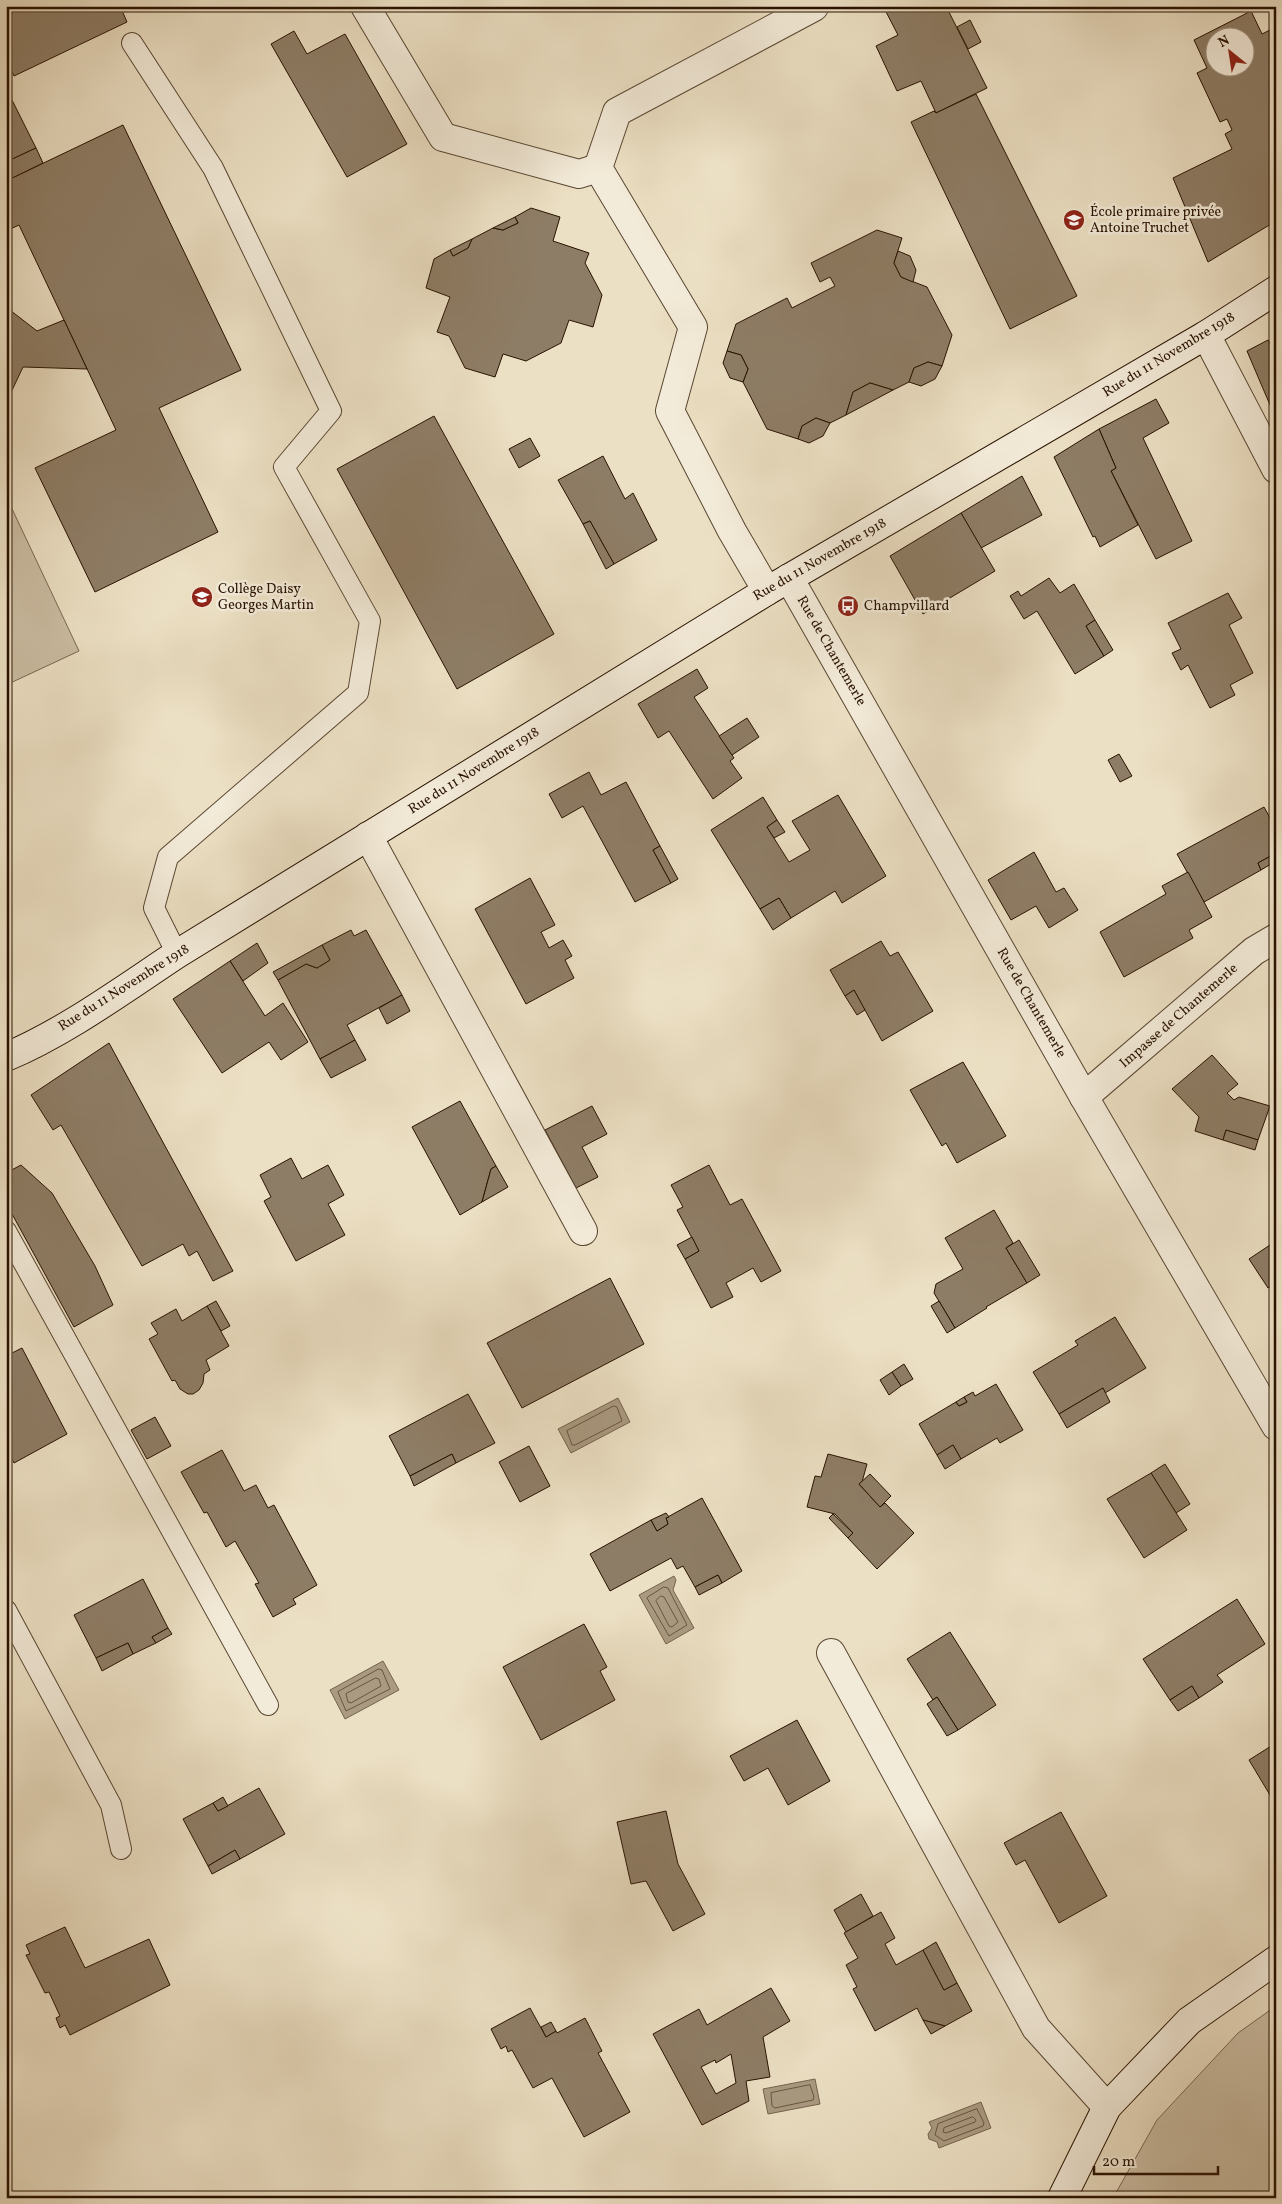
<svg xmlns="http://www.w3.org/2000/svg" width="1282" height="2204" viewBox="0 0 1282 2204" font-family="Vollkorn,serif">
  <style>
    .green { fill: #cbbda3; stroke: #7a6852 }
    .water { fill: #a99a81; stroke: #75644d }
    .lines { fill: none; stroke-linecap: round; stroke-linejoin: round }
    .shore { stroke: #685640; stroke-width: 1 }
    .building { fill: #8e7d66; stroke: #281200; fill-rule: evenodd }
    .lane-casing { stroke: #594631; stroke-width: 22 }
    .street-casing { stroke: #594631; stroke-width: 30 }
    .secondary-casing { stroke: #281200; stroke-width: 30 }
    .lane { stroke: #f3ebd9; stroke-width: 20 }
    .street { stroke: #f3ebd9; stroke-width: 28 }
    .secondary { stroke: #f3ebd9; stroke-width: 28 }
    .labels { text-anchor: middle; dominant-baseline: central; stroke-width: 5; stroke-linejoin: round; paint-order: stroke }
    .poi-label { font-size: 14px; fill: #281200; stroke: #f3ebd9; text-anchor: start }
    .street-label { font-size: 14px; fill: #281200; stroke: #f3ebd9 }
  </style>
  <rect width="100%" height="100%" fill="#ece0c4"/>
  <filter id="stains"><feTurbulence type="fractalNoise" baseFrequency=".004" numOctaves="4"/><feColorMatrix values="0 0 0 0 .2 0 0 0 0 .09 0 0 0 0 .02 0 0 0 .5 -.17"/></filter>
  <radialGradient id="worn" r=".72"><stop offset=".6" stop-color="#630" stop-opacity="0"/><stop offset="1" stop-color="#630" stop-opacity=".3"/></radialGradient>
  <!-- green -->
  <g class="green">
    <polygon points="6,496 79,651 6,685"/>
    <polygon points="1276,2006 1276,2198 1113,2198 1157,2120 1238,2033"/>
  </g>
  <!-- water -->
  <g class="water">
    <polygon points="618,1398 630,1422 571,1453 558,1429"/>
    <polygon points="674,1576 676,1580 673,1590 694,1628 666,1644 639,1595"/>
    <polygon points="383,1661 399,1690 345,1719 330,1690"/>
    <polygon points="815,2079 820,2104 768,2114 763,2089"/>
    <polygon points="981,2102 991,2128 939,2148 937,2142 929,2139 928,2134 932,2128 929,2122"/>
  </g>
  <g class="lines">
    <!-- shore -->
    <g class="shore">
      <polygon points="614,1406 617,1407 622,1421 575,1445 572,1445 567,1431"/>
      <polygon points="664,1587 668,1588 687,1625 669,1636 647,1598"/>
      <polygon points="661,1596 664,1597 678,1622 672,1627 669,1626 656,1601"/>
      <polygon points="379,1669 382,1670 390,1689 346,1711 338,1692"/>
      <polygon points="376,1678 379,1679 381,1686 351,1703 348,1702 346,1694"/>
      <polygon points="810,2085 814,2097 813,2100 775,2108 772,2106 771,2093"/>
      <polygon points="977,2109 984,2123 983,2126 944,2141 935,2135 938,2124"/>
      <polygon points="973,2117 976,2120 975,2122 946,2133 943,2132 944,2128"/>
    </g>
  </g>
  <!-- building -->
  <g class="building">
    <polygon points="6,6 120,6 127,22 14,76 6,58"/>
    <polygon points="883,6 946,6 987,88 936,113 921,81 897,91 876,46 898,35"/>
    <path d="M1251 11 1262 34 1272 29 1276 37V221L1208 262 1173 178 1232 149 1225 134 1232 130 1227 119 1220 122 1197 73 1207 68 1194 40ZM1214 38H1244V68H1214Z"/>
    <polygon points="970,20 981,42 968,49 957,27"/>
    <polygon points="294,31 307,54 345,34 407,144 347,177 271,44"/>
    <polygon points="6,88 36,148 6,162"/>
    <polygon points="976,94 1077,296 1010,329 911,122 934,111 936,113"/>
    <polygon points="123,125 241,370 159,408 218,532 95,592 35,468 116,430 19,225 6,231 6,181"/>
    <polygon points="36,148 43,163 6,181 6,162"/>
    <polygon points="531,208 560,217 553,241 589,253 585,263 602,295 593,327 569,320 561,343 526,361 503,354 495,377 465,368 449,336 437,332 450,297 426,288 434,259 450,250 453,256 468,248 472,239 493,228 503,230 518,223 515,217"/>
    <polygon points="515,217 518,223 503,230 493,228"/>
    <polygon points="877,230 902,238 894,263 901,277 927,287 952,335 942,366 928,362 914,368 909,382 893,390 870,383 853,392 846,415 830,423 816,418 802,426 798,439 767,429 743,382 748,369 741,355 727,351 736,324 787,298 792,308 835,286 830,277 820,282 811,263"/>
    <polygon points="472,239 468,248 453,256 450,250"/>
    <polygon points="898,251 910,256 916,270 913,282 901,277 894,263"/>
    <polygon points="6,307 37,331 64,320 87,369 23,367 6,403"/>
    <polygon points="1268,340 1276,353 1276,419 1247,351"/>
    <polygon points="727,351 741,355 748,369 743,382 730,378 723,363"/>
    <polygon points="928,362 942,366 935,379 921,386 909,382 914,368"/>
    <polygon points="870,383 893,390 846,415 853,392"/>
    <polygon points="1156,399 1169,423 1143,438 1192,541 1156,559 1111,471 1116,468 1099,429"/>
    <polygon points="434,416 554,634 457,689 337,469"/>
    <polygon points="816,418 830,423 823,436 809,443 798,439 802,426"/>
    <polygon points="1099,429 1116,468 1111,471 1138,525 1100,547 1095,536 1093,537 1054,457"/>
    <polygon points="530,438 540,456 519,468 509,449"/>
    <polygon points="603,456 625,499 633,493 657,540 614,564 590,521 583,524 558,480"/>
    <polygon points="1022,476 1042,515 981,548 961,513"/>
    <polygon points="961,513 995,571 923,614 890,556"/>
    <polygon points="590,521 614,564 606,569 583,524"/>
    <polygon points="1049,578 1060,593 1074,584 1095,620 1086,626 1104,656 1075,674 1037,611 1024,619 1010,596 1018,591 1021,596"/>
    <polygon points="1228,593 1242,618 1229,625 1253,673 1230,685 1235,695 1210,708 1188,665 1181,670 1172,653 1181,649 1168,623"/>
    <polygon points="1095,620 1113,650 1104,656 1086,626"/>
    <polygon points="697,669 708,688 694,697 734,758 730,761 742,778 713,799 669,731 658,738 638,704"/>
    <polygon points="747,718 759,737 732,755 719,736"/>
    <polygon points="1119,754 1132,776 1120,782 1108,760"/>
    <polygon points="589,772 601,795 626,782 660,846 653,850 671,883 635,902 583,806 562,818 549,794"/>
    <polygon points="838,795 886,876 842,903 835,891 791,918 779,898 760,909 711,830 763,797 777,820 767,827 789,862 810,850 792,821"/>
    <polygon points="1264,807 1276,829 1276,853 1258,863 1261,870 1204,902 1177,854"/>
    <polygon points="777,820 785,832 774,838 767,827"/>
    <polygon points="660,846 678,879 671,883 653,850"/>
    <polygon points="1034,852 1056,892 1064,888 1078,910 1049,928 1036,906 1011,920 988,880"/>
    <polygon points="1276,853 1276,861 1261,870 1258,863"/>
    <polygon points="1188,872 1212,917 1189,930 1193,938 1124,977 1100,932 1166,894 1162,886"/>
    <polygon points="530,878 555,925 541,932 549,948 563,940 572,956 565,960 574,978 526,1004 475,909"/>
    <polygon points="779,898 791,918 773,930 760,909"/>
    <polygon points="351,930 354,936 366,930 402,995 347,1025 355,1040 320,1059 278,980 306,964 317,968 330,960 322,945"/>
    <polygon points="881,941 890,956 898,952 933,1011 882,1041 854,990 845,996 830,970"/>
    <polygon points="257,943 268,963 243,981 230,961"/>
    <polygon points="322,945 330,960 317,968 306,964 278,980 273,972"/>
    <polygon points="230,961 265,1016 283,1003 308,1042 281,1060 269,1042 222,1073 173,999"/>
    <polygon points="854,990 865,1010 857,1015 845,996"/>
    <polygon points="402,995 410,1011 387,1024 379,1008"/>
    <polygon points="355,1040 366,1060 331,1078 320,1059"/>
    <polygon points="109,1043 233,1271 213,1281 197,1251 189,1256 183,1244 142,1266 61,1125 53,1130 31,1095"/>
    <polygon points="1212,1055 1238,1084 1227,1093 1234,1100 1239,1097 1270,1106 1258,1140 1226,1130 1223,1140 1195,1131 1199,1117 1172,1089"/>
    <polygon points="963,1062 1006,1136 957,1163 946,1143 942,1146 910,1090"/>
    <polygon points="460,1101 496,1166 491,1169 482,1202 460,1215 412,1127"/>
    <polygon points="592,1106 607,1134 582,1147 598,1177 576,1188 545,1130"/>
    <polygon points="1226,1130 1258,1140 1255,1150 1223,1140"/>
    <polygon points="291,1158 302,1179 328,1165 344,1195 328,1204 345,1235 296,1261 264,1201 271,1197 260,1175"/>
    <polygon points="21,1165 52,1193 95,1266 113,1305 74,1327 6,1203 6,1173"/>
    <polygon points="709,1165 730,1205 742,1199 781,1271 761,1282 753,1268 726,1283 733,1297 711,1308 685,1259 699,1251 677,1210 683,1207 671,1185"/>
    <polygon points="496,1166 508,1187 482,1202 491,1169"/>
    <polygon points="994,1210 1013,1243 1006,1248 1027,1283 986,1307 987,1308 955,1328 934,1293 936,1284 963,1269 945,1238"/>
    <polygon points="692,1237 699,1251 685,1259 677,1245"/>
    <polygon points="1019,1240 1040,1275 1027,1283 1006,1248"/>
    <polygon points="1276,1241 1276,1286 1275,1284 1268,1288 1249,1259"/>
    <polygon points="610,1278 644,1344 522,1408 487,1343"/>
    <polygon points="216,1301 230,1326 221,1331 207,1306"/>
    <polygon points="939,1301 955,1328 947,1333 931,1306"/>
    <polygon points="207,1306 229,1346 206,1360 210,1370 204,1374 203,1383 199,1390 193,1394 188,1394 180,1389 175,1380 172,1381 149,1339 158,1334 151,1323 176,1309 182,1321"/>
    <polygon points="1115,1317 1146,1368 1105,1393 1103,1388 1059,1414 1033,1372 1078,1345 1075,1341"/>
    <polygon points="22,1348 67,1434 14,1463 6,1448 6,1356"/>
    <polygon points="904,1364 913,1379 901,1386 892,1372"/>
    <polygon points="892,1372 901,1386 889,1395 880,1380"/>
    <polygon points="996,1384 1023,1430 1000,1443 997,1438 961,1459 953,1445 937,1455 919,1424 956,1402 959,1406 967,1402 964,1397 973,1392 975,1396"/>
    <polygon points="1103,1388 1110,1402 1067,1428 1059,1414"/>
    <polygon points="468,1394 495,1443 456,1463 452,1454 410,1476 389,1436"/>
    <polygon points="964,1397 967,1402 959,1406 956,1402"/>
    <polygon points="155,1417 171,1446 147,1459 131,1430"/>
    <polygon points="953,1445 961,1459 945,1469 937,1455"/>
    <polygon points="529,1446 550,1486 520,1502 499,1462"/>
    <polygon points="222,1450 244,1491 256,1485 268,1508 274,1505 317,1585 293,1599 296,1604 273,1617 255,1584 259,1583 235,1541 226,1547 207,1512 204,1513 181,1472"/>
    <polygon points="452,1454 456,1463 414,1486 410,1476"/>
    <polygon points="828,1454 867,1464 862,1482 859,1484 880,1507 885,1503 914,1533 877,1569 848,1538 853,1533 835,1514 807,1507 815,1476 821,1477"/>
    <polygon points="1165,1464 1190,1504 1176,1513 1151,1473"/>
    <polygon points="1151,1473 1187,1530 1144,1558 1107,1499"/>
    <polygon points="870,1474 891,1496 880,1507 859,1484"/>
    <polygon points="702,1498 742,1571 722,1583 718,1575 695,1587 683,1566 677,1569 671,1558 610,1591 590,1554 651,1520 657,1531 668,1524 666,1518"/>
    <polygon points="666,1513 669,1517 666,1518 668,1524 657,1531 651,1520"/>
    <polygon points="833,1514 853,1533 848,1538 829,1518"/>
    <polygon points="718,1575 722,1583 699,1595 695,1587"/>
    <polygon points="143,1579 168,1628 152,1637 156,1643 133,1654 128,1643 96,1658 74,1615"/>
    <polygon points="1237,1599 1265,1644 1217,1675 1223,1682 1199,1698 1192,1686 1170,1700 1143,1659"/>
    <polygon points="584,1624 607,1667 600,1671 615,1700 541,1740 503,1667"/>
    <polygon points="168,1628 172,1634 156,1643 152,1637"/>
    <polygon points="950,1632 996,1705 958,1730 937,1697 933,1700 907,1659"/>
    <polygon points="128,1643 133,1654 102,1671 96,1658"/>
    <polygon points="1192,1686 1199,1698 1178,1711 1170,1700"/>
    <polygon points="937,1697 958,1730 947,1736 927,1704"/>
    <polygon points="797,1720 830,1781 788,1805 768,1768 744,1781 730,1756"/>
    <polygon points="1276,1743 1276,1799 1273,1800 1249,1760"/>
    <polygon points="259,1788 285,1834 240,1859 235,1850 208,1866 183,1819 213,1803 218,1811"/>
    <polygon points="223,1797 228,1806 218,1811 213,1803"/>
    <polygon points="666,1811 678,1864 705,1914 673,1931 646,1881 631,1884 617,1822"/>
    <polygon points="1061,1812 1107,1896 1059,1923 1025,1860 1016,1865 1004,1843"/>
    <polygon points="235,1850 240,1859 212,1874 208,1866"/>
    <polygon points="861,1894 873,1916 846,1932 834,1910"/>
    <polygon points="881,1912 895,1938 885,1944 896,1965 923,1950 944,1990 957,1983 972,2011 945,2026 923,2020 917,2008 875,2031 853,1989 857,1987 846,1965 858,1958 844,1933"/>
    <polygon points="65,1927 85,1968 149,1939 170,1985 70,2035 65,2025 60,2028 56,2018 60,2016 49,1992 45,1993 26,1955 30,1954 26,1945"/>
    <polygon points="936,1942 957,1983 944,1990 923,1950"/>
    <path d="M771 1988 790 2021 763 2037 770 2077 746 2081 749 2101 702 2125 653 2034 699 2009 707 2025ZM731 2054 736 2083 716 2094 701 2067 715 2060 716 2063Z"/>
    <polygon points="530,2008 546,2037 556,2031 557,2033 585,2018 602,2051 598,2053 630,2112 584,2137 552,2078 533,2088 512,2050 508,2052 506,2046 501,2049 491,2029"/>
    <polygon points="923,2020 945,2026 931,2034"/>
    <polygon points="551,2022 556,2031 546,2037 541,2027"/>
  </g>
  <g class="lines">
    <!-- lane casing -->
    <g class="lane-casing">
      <g id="lane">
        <polyline points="132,43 213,168 331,411 284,467 370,621 358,693 168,857 154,908 177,954"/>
        <polyline points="6,1231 268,1705"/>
        <polyline points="6,1610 111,1805 121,1849"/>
      </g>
    </g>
    <!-- street casing -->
    <g class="street-casing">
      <g id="street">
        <polyline points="365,6 443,137 579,174 598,168"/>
        <polyline points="1206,335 1276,469"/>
        <polyline points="789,578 1084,1097 1276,1426"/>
        <polyline points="767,591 732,531 670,411 693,327 598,168 617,112 814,7"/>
        <polyline points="368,836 583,1231"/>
        <polyline points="1084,1097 1254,951 1276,938"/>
        <polyline points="831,1653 1036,2028 1107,2107"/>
      </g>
    </g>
    <!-- secondary casing -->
    <g class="secondary-casing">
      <g id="secondary">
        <path d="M6 1057C64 1033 124 989 177 954L767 591 1206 335 1276 290"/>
        <polyline points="1062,2198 1107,2107 1189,2021 1276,1960"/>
      </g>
    </g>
    <!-- lane -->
    <use href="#lane" class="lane"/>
    <!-- street -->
    <use href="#street" class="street"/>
    <!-- secondary -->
    <use href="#secondary" class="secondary"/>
  </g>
  <!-- icons -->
  <defs>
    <g id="school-disc" transform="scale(1.125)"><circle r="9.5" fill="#8f2418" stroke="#f3ebd9"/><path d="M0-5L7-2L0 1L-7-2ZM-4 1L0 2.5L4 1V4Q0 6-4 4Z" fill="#fff"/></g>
    <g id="bus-disc" transform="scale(1.125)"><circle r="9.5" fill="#8f2418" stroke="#f3ebd9"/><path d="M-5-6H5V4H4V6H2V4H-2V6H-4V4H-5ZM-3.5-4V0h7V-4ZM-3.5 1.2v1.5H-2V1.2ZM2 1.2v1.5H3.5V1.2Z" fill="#fff"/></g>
  </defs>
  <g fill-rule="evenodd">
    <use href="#school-disc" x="1074" y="220"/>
    <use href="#school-disc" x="202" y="597"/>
    <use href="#bus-disc" x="848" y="606"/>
  </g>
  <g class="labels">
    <!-- poi labels -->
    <g class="poi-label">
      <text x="1090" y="212">École primaire privée<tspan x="1090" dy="16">Antoine Truchet</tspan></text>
      <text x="218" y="589">Collège Daisy<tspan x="218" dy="16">Georges Martin</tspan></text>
      <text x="864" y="606">Champvillard</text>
    </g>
    <!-- street labels -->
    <g class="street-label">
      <text transform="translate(1169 355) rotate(-31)">Rue du 11 Novembre 1918</text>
      <text transform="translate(820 560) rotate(-30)">Rue du 11 Novembre 1918</text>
      <text transform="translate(831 651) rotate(60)">Rue de Chantemerle</text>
      <text transform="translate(474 771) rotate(-32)">Rue du 11 Novembre 1918</text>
      <text transform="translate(124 988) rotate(-32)">Rue du 11 Novembre 1918</text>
      <text transform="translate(1031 1003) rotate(60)">Rue de Chantemerle</text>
      <text transform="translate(1179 1016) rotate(-41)">Impasse de Chantemerle</text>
    </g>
  </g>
  <!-- margin -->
  <rect width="1282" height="2204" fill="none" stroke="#ece0c4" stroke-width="25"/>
  <rect x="8" y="8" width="1267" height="2189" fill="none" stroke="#281200" stroke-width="2.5"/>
  <rect x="12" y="12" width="1257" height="2179" fill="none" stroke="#281200"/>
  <!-- north arrow -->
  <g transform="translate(1230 52) rotate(330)"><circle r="24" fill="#f3ebd9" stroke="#a29482"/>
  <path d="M0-4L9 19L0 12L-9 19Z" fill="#8f2418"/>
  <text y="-8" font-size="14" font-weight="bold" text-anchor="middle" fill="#281200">N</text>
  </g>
  <!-- scale -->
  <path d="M1094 2166v8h124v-8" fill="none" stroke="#281200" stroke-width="2.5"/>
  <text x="1102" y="2166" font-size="15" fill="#281200" stroke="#f3ebd9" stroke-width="4" paint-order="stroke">20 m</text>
  <rect width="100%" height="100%" filter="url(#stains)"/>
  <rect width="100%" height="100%" fill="url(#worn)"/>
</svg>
